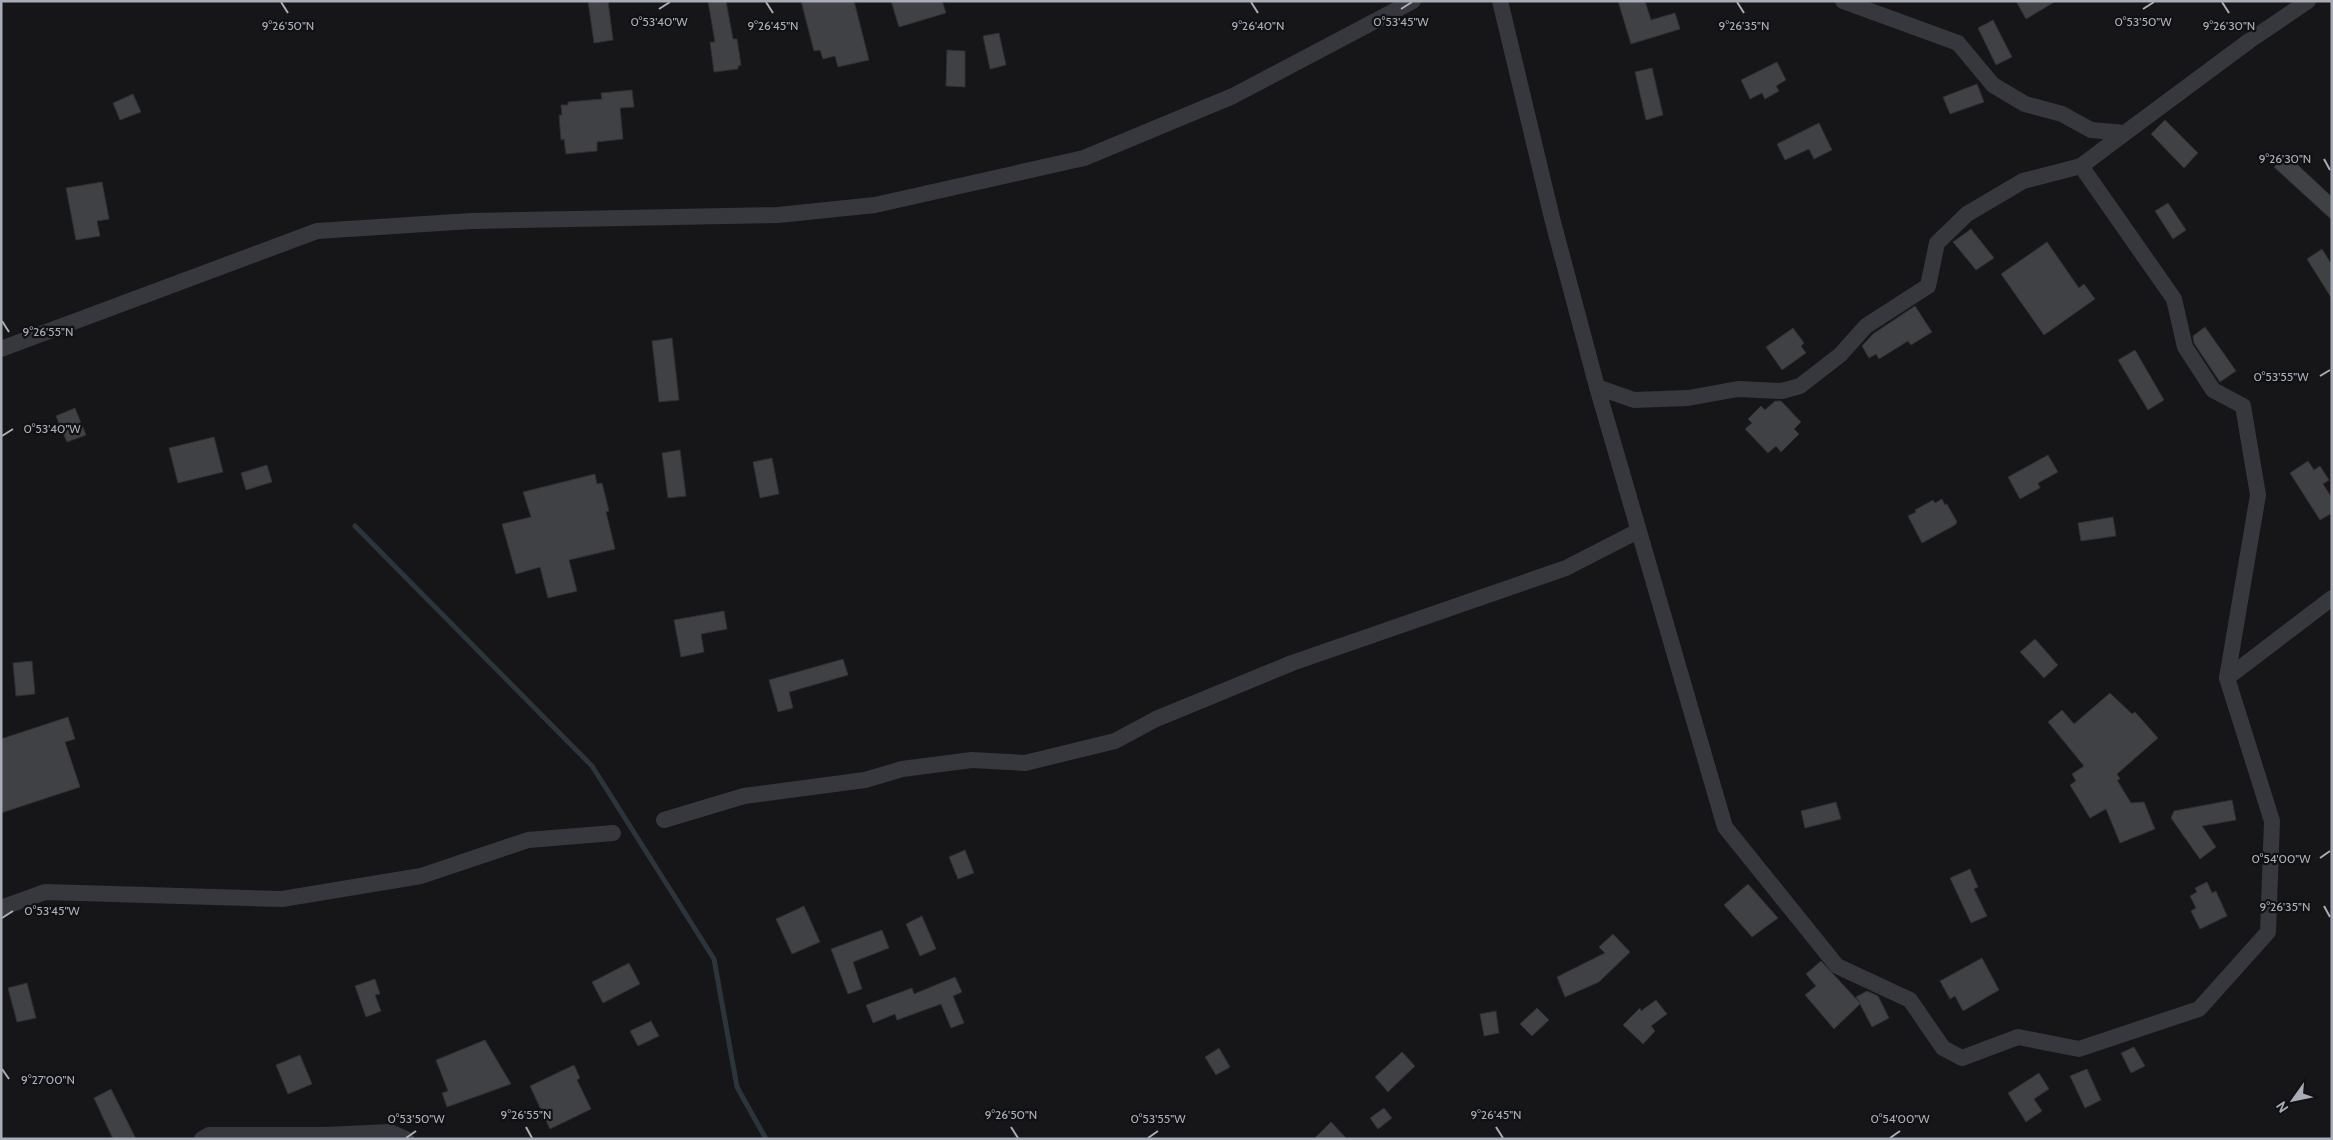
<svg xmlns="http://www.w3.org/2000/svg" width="2333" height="1140" viewBox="0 0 2333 1140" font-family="Cabin,sans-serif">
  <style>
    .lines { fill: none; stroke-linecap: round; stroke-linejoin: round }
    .stream { stroke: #2c353c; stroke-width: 5 }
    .building { fill: #404145; stroke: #303034 }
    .minor { stroke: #37383d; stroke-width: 16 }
    .ticks { fill: none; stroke: #a8adb8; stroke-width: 2 }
    .ticks-label { font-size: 12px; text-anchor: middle; fill: #a8adb8; stroke: #111113; stroke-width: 4.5; stroke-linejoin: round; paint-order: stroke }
  </style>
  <rect width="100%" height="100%" fill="#161618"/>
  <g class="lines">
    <!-- stream -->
    <polyline class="stream" points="355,526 592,766 714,959 737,1087 766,1139"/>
  </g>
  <!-- building -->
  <g class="building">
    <polygon points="588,1 608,1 613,40 594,43"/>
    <polygon points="708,1 726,1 733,39 737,39 741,65 738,66 738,69 714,72 710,42 715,42"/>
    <polygon points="801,1 854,1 869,60 838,67 835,56 823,59 820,50 814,51"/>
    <polygon points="891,1 942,1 946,13 899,27"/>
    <polygon points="1618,1 1645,1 1651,20 1675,13 1680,29 1631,44"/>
    <polygon points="2016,1 2056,1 2026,19"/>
    <polygon points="1993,20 2012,57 1996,65 1978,28"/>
    <polygon points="999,33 1006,65 990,69 983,36"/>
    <polygon points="947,50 965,51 965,87 946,86"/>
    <polygon points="1777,62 1786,80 1776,86 1779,91 1765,99 1762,93 1750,99 1741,80"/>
    <polygon points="1652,68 1663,115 1646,120 1635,72"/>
    <polygon points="1977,84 1984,102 1950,114 1943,97"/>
    <polygon points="632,90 634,107 620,108 623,139 597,142 597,151 566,154 564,139 561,140 559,115 562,115 561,105 568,105 568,102 602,99 601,93"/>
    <polygon points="133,94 141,112 120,120 113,103"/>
    <polygon points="2165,120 2198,153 2184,168 2151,134"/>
    <polygon points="1819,123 1832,150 1814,159 1809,149 1785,160 1777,144"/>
    <polygon points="2286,154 2332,197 2332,220 2274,167"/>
    <polygon points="102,182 109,219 97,221 100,236 76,240 66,188"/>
    <polygon points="2168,203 2186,230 2173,239 2155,211"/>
    <polygon points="1971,229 1994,258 1976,270 1953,242"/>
    <polygon points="2047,242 2079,288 2084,284 2095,299 2044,335 2001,274"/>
    <polygon points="2322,249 2332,265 2332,299 2307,259"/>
    <polygon points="1915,306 1932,332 1911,345 1908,341 1879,359 1876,354 1869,358 1862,346 1873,334"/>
    <polygon points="2205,327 2236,371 2220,382 2194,343 2193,336"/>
    <polygon points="1793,328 1804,343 1801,346 1806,353 1782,370 1766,347"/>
    <polygon points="672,338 679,400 659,402 652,341"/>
    <polygon points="2135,350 2164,400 2148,410 2118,360"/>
    <polygon points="1775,401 1781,401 1801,422 1794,429 1799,434 1781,452 1776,446 1768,453 1745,429 1752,423 1748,419 1761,406 1765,410"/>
    <polygon points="75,408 86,435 67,442 56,416"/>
    <polygon points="214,437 223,472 178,483 169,448"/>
    <polygon points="680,450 686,496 668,498 662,453"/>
    <polygon points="2048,455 2058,472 2038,483 2040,488 2020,499 2008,477"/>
    <polygon points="772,458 779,494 760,498 753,462"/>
    <polygon points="2308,461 2314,470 2320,466 2329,480 2323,484 2332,498 2332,513 2320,520 2290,473"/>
    <polygon points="267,465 272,482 246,490 241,473"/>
    <polygon points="595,474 597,484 602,483 609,511 606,512 615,549 569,560 577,591 548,598 540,567 516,574 502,524 531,517 523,492"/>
    <polygon points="1942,499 1945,505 1947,504 1957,522 1955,525 1922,543 1908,516 1916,512 1915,510 1933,500 1935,503"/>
    <polygon points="2113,517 2116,536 2081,541 2078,523"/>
    <polygon points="724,611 727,629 701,634 704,652 681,657 674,620"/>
    <polygon points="2035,639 2058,665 2044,678 2020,652"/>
    <polygon points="843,659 848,675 789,692 793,708 778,712 769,680"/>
    <polygon points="32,661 35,694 16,696 13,663"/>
    <polygon points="2110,693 2132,714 2135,712 2158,738 2117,774 2120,779 2117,780 2131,803 2144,802 2155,829 2120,843 2106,809 2090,818 2070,785 2076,781 2072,774 2084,766 2048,722 2062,710 2074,724"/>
    <polygon points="68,717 75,739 65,742 80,787 1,813 1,739"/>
    <polygon points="2232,800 2236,820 2202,826 2216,847 2200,859 2171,818 2174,811"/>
    <polygon points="1836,802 1841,819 1805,828 1801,811"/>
    <polygon points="965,850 974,873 958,879 949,857"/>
    <polygon points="1970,869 1978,887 1974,889 1987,916 1971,923 1950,878"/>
    <polygon points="2207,882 2212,893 2216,891 2227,916 2200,929 2191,911 2196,908 2190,896 2197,892 2195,888"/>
    <polygon points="1748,884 1778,918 1752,937 1724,905"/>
    <polygon points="804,906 820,942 792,954 776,919"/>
    <polygon points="922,916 936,949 920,956 906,924"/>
    <polygon points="882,930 889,948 853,962 862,989 848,994 831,949"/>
    <polygon points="1613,934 1630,952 1599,982 1565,997 1557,977 1605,953 1599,947"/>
    <polygon points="1982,958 1999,990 1963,1011 1955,996 1950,999 1940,981"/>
    <polygon points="1821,961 1860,1003 1856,997 1867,991 1878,996 1889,1018 1872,1027 1860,1004 1834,1029 1805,995 1816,986 1806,974"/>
    <polygon points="629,963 640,984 603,1003 592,982"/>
    <polygon points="955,977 962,992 953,996 964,1023 951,1028 941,1004 897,1020 895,1014 873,1023 866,1005 912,988 914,994"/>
    <polygon points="375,979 380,994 375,995 381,1011 366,1017 355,986"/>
    <polygon points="27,983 36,1018 17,1022 8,988"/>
    <polygon points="1656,1000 1667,1014 1651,1026 1655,1031 1643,1044 1623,1025 1640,1008 1641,1011"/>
    <polygon points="1537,1008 1549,1020 1532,1036 1520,1024"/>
    <polygon points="1496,1011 1499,1033 1484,1036 1480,1014"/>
    <polygon points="651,1021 659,1036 638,1046 630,1031"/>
    <polygon points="485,1040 511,1084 447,1107 442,1093 448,1091 436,1060"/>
    <polygon points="2134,1047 2145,1066 2131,1073 2121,1053"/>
    <polygon points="1219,1048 1230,1067 1216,1075 1205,1057"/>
    <polygon points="1402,1052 1415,1066 1388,1092 1375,1077"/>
    <polygon points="300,1055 312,1084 288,1094 276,1065"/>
    <polygon points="574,1065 580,1078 577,1080 591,1109 550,1129 530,1086"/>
    <polygon points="2087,1069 2101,1100 2085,1108 2070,1076"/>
    <polygon points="2039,1073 2049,1089 2034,1099 2042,1111 2026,1122 2008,1093"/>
    <polygon points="111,1089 136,1139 113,1139 94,1098"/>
    <polygon points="1384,1108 1392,1118 1378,1129 1370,1118"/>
    <polygon points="1331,1122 1347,1139 1314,1139"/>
  </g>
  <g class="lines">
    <!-- minor -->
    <g class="minor">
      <polyline points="1500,1 1553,222 1597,387 1725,827 1837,966 1910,1000 1943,1048 1962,1058 2018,1037 2079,1049 2199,1009 2268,932 2272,821 2227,678 2332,598"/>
      <polyline points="1843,1 1958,43 1993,85 2025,104 2062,114 2091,130 2125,133 2249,41 2308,1"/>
      <polyline points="2081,166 2174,299 2185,347 2213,390 2243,406 2258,495 2227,678"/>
      <polyline points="1,349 317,231 471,221 778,215 875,205 1084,158 1233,96 1413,1"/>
      <polyline points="1597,387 1634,400 1688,398 1738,389 1782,391 1800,386 1840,355 1866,326 1928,286 1937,243 1967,214 2023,181 2081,166 2125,133"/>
      <polyline points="664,820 744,796 865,780 902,769 972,760 1025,763 1115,741 1156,719 1292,663 1566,568 1638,531"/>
      <polyline points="1,908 45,892 282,899 421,876 528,840 613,833"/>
      <polyline points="202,1139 209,1135 325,1135 390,1132 406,1139"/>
    </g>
  </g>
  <!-- ticks -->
  <path class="ticks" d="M281 2 288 13M766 2 773 13M1251 2 1258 13M1737 2 1744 13M2222 2 2229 13M659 9 670 2M1401 9 1412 2M2143 9 2154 2M2324 159 2330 170M2 321 9 332M2320 376 2330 370M2 436 13 429M2320 858 2330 851M2324 906 2330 917M2 918 13 911M2 1069 9 1079M526 1127 532 1138M1011 1127 1018 1138M1496 1127 1503 1138M406 1138 416 1131M1148 1138 1158 1131M1890 1138 1900 1131"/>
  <g class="ticks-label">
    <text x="659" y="26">0°53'40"W</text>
    <text x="1401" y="26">0°53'45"W</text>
    <text x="2143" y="26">0°53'50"W</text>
    <text x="2229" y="30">9°26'30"N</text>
    <text x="288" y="30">9°26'50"N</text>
    <text x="773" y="30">9°26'45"N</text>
    <text x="1258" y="30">9°26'40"N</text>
    <text x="1744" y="30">9°26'35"N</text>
    <text x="2285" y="163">9°26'30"N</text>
    <text x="48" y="336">9°26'55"N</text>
    <text x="2281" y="381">0°53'55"W</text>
    <text x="52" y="433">0°53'40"W</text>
    <text x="2281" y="863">0°54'00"W</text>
    <text x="2285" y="911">9°26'35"N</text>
    <text x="52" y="915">0°53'45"W</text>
    <text x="48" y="1084">9°27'00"N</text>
    <text x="526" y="1119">9°26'55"N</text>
    <text x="1011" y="1119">9°26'50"N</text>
    <text x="1496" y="1119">9°26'45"N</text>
    <text x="416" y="1123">0°53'50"W</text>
    <text x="1158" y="1123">0°53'55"W</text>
    <text x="1900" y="1123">0°54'00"W</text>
  </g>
  <!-- border -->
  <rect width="2333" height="1140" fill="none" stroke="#a8adb8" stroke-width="5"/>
  <!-- north arrow -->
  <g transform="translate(2293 1100) rotate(237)" stroke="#111113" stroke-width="4" paint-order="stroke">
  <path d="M0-4L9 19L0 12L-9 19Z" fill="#a8adb8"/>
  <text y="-8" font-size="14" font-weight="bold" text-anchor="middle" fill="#a8adb8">N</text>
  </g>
</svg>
